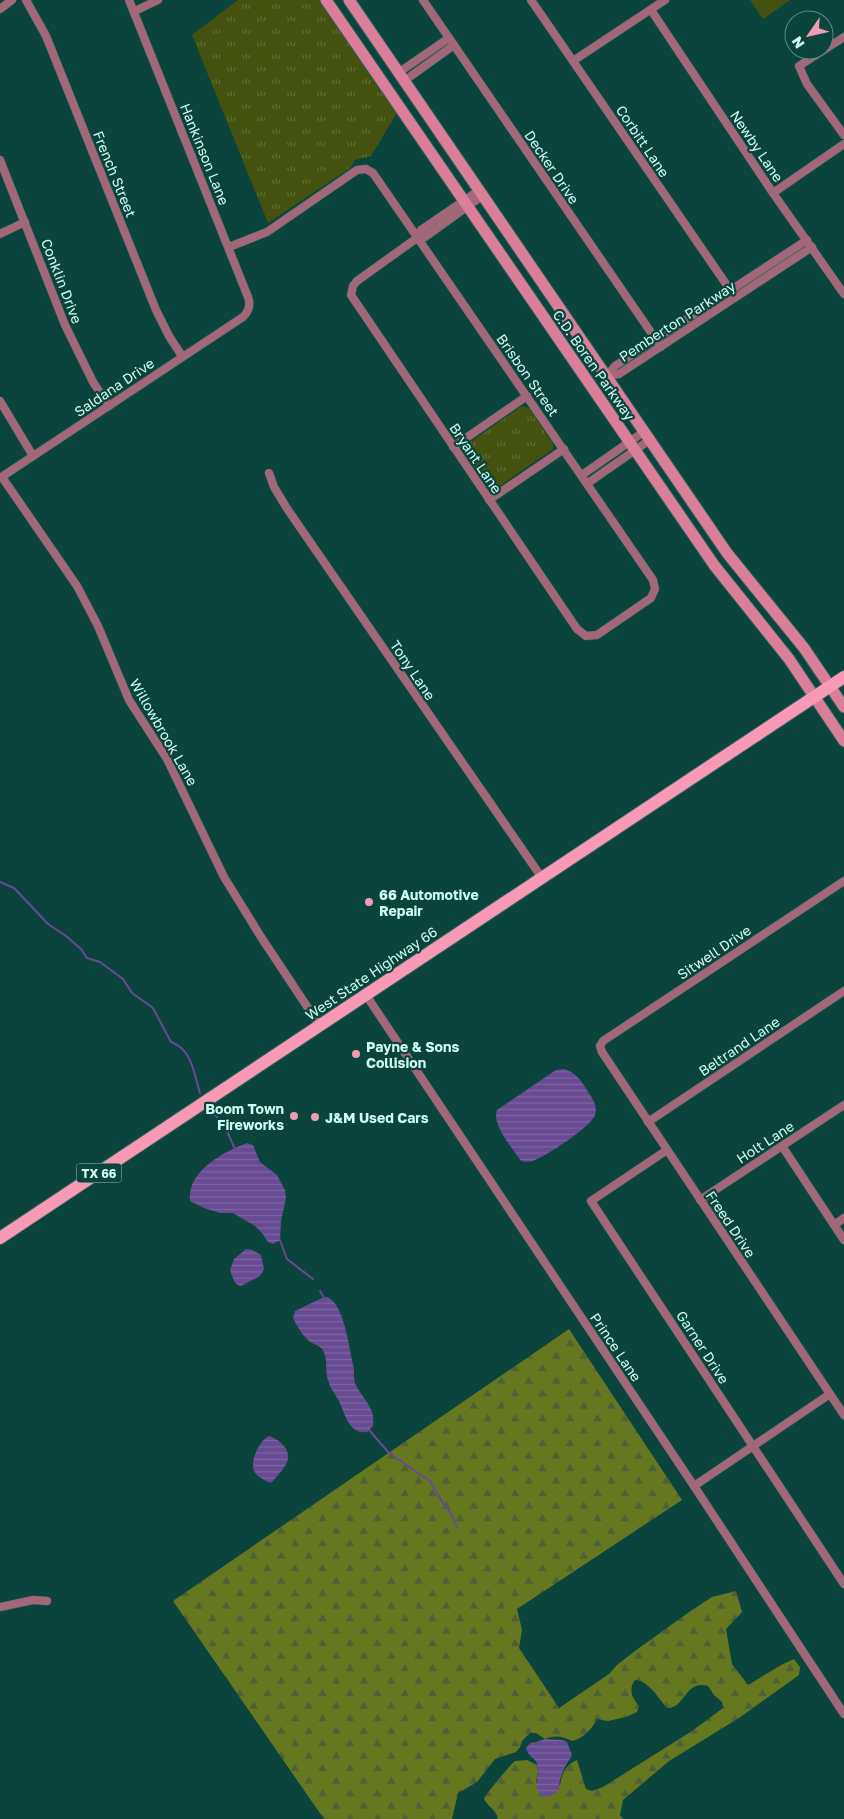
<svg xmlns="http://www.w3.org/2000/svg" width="844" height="1819" viewBox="0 0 844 1819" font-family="'Golos Text',sans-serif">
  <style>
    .green { fill: #45520f }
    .forest { fill: url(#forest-firs) }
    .park { fill: url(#park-tufts) }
    .water { fill: url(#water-rules) }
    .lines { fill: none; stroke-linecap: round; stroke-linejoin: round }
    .stream { stroke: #684b92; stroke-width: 2 }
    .street-casing { stroke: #296159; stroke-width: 9 }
    .secondary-casing { stroke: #296159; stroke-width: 13 }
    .primary-casing { stroke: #296159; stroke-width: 14 }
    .street { stroke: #a26778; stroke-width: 8 }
    .secondary { stroke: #da7e9a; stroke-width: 11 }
    .primary { stroke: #f899b5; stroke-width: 12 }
    .poi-dot { fill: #f19ab3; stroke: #0a443c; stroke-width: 2 }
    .labels { text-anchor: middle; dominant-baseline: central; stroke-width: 4.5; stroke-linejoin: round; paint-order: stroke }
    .shield { fill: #0a443c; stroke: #93c5bb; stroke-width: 1 }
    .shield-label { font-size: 12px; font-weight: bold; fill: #cefcf2 }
    .street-label { font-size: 14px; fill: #cefcf2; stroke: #0a443c }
    .poi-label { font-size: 14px; font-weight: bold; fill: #cefcf2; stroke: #0a443c; text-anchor: start }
  </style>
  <defs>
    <pattern id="forest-firs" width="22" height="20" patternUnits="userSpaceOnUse" patternTransform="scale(1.25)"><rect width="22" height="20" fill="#65781f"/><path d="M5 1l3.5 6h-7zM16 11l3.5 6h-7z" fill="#506036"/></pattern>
    <pattern id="park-tufts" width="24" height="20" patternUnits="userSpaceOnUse" patternTransform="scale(1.25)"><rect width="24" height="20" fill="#45520f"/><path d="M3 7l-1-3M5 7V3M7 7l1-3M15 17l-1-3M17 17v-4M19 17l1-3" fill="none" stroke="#5f6c32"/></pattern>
    <pattern id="water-rules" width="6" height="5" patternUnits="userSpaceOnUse" patternTransform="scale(1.25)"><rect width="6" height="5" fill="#684b92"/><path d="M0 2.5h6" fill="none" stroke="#7c66a2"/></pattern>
  </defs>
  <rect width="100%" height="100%" fill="#0a443c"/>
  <!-- green -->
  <polygon class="green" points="750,0 790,0 763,19"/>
  <!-- forest -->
  <path class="forest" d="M569 1329 682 1500 517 1609 522 1630 519 1648 559 1708 609 1674 617 1665 635 1651 692 1610 712 1597 736 1591 742 1612 726 1629 732 1664 748 1685 783 1664 794 1659 800 1667 799 1675 739 1718 669 1761 623 1800 620 1815 623 1819H498C496 1809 488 1807 484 1799 485 1795 511 1764 515 1761L527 1760 537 1765 538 1771 536 1783 560 1785C562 1774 565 1765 577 1760L586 1789 592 1791 603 1787 692 1731 723 1708 722 1702 714 1695 708 1686C685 1679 685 1709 667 1708 659 1699 648 1680 635 1680 628 1689 632 1698 639 1706L637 1712 626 1717 608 1721 597 1719C591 1730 584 1738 572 1741 562 1736 555 1735 545 1739L536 1733H530L522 1741 520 1747 516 1752 495 1759 477 1782 458 1793 452 1819H324L173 1601Z"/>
  <!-- park -->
  <g class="park">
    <polygon points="238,0 321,0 398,111 371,156 355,160 350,168 268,223 192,35"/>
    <polygon points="522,406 529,408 553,444 553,449 494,490 489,489 463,452 463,447"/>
  </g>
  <!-- water -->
  <g class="water">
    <path d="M565 1069C577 1074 581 1080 587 1090 592 1098 598 1105 595 1115 591 1127 546 1156 533 1161 529 1162 526 1162 521 1161 513 1149 491 1124 497 1110L556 1070Z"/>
    <path d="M247 1143 253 1145 260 1162 277 1175 285 1190 286 1198 281 1221 280 1240 273 1244 268 1242 262 1233 255 1226 233 1213H220L204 1208 190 1201C187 1171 223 1152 247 1143Z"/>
    <path d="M246 1249 253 1250 261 1255 264 1269 260 1276 241 1286C233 1284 233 1277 230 1270L234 1259Z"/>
    <path d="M327 1297C344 1303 349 1348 353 1364 355 1370 353 1377 355 1383 362 1399 376 1407 373 1426L367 1432C350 1435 345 1415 340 1403 337 1396 331 1390 329 1383 324 1373 329 1359 322 1349 319 1345 313 1344 309 1341 302 1335 297 1326 293 1318L295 1311 322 1298Z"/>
    <path d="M269 1436C278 1439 290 1448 288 1459 287 1466 277 1476 272 1482L270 1483C265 1480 257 1477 254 1471 250 1460 259 1441 269 1436Z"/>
    <path d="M545 1739 562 1740 567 1742 572 1755C569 1761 564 1767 562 1774 556 1789 564 1793 544 1797 530 1789 541 1776 537 1764 535 1757 529 1758 526 1748L530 1743 536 1742Z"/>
  </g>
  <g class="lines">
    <!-- stream -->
    <g class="stream">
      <path d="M0 882 14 888 48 924 66 936 81 949 87 958 100 962 123 979 132 993 153 1008 171 1042C192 1049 194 1074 200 1093"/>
      <polyline points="212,1111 225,1127 235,1149"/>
      <polyline points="279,1238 287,1259 313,1279"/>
      <polyline points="320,1291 324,1298"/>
      <polyline points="369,1430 389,1453 430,1481 444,1505 451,1513 457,1528"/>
    </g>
    <!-- street casing -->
    <g class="street-casing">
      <g id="street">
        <polyline points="26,0 46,36 156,310 169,336 182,356"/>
        <polyline points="423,0 661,347"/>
        <polyline points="531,0 735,297"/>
        <polyline points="0,9 12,0"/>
        <polyline points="651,10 773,193 844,294"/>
        <polyline points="135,11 158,0"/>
        <polyline points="844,37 799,66 807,84 844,135"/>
        <polyline points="573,61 665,0"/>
        <polyline points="398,73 449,38"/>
        <polyline points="404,81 454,45"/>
        <polyline points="0,160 65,325 93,382 109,406"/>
        <polyline points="773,193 844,144"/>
        <polyline points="0,234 25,222"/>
        <polyline points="417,238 421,230 478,191"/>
        <polyline points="229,247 267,232 357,170 366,169 373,173 653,580 655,589 651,598 597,635 586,636 577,629 351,295 353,286 357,281 417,238 425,237 482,196"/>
        <polyline points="607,376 619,374 812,247"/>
        <polyline points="607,376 615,366 807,240"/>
        <polyline points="0,401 33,456"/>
        <polyline points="453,447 527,396"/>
        <polyline points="269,473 274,487 288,510 542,878"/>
        <polyline points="582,475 645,431"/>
        <polyline points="2,477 77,586 98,626 129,700 167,759 224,877 261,937 320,1026"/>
        <path d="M0 478 243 317C249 311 251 305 248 297L129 0"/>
        <polyline points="588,483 651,439"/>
        <polyline points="489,500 564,449"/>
        <polyline points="844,881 603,1041 600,1046 602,1052 844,1415"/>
        <polyline points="366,995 694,1486 844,1714"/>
        <polyline points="648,1122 844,991"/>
        <polyline points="782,1146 844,1240"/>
        <polyline points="667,1150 591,1201 844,1584"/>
        <polyline points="700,1200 844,1105"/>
        <polyline points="834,1225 844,1218"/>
        <polyline points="694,1486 830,1394"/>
        <polyline points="0,1607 33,1600 47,1601"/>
      </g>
    </g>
    <!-- secondary casing -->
    <g class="secondary-casing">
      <g id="secondary">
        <polyline points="326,0 714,565 789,659 844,741"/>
        <polyline points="349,0 727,553 804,648 844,707"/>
      </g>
    </g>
    <!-- primary casing -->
    <g class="primary-casing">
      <polyline id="primary" points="0,1238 844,677"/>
    </g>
    <!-- street -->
    <use href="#street" class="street"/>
    <!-- secondary -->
    <use href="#secondary" class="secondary"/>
    <!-- primary -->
    <use href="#primary" class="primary"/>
  </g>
  <!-- markers -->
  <g class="poi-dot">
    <circle cx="369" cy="902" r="5"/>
    <circle cx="356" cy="1054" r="5"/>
    <circle cx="294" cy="1116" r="5"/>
    <circle cx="315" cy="1117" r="5"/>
  </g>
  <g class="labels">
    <!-- shield labels -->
    <rect class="shield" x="76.5" y="1163.5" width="45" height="19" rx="4"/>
    <g class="shield-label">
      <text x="99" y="1173">TX 66</text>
    </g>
    <!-- street labels -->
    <g class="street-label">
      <text transform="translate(643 141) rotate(56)">Corbitt Lane</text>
      <text transform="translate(757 146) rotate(56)">Newby Lane</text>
      <text transform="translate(205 154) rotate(68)">Hankinson Lane</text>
      <text transform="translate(552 167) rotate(56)">Decker Drive</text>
      <text transform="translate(115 174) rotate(68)">French Street</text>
      <text transform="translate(62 281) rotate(69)">Conklin Drive</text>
      <text transform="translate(677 321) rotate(-33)">Pemberton Parkway</text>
      <text transform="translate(594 365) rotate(55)">C.D. Boren Parkway</text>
      <text transform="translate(528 375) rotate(55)">Brisbon Street</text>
      <text transform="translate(114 387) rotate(-34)">Saldana Drive</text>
      <text transform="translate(476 458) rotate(56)">Bryant Lane</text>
      <text transform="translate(413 670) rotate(56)">Tony Lane</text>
      <text transform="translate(164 732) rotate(60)">Willowbrook Lane</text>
      <text transform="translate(714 952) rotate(-34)">Sitwell Drive</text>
      <text transform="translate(371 973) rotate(-34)">West State Highway 66</text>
      <text transform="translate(739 1046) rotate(-34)">Beltrand Lane</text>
      <text transform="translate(765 1142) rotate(-33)">Holt Lane</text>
      <text transform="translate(731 1224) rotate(56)">Freed Drive</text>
      <text transform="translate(616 1347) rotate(56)">Prince Lane</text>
      <text transform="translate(703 1347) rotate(57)">Garner Drive</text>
    </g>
    <!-- poi labels -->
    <g class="poi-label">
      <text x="379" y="894">66 Automotive<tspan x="379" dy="16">Repair</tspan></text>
      <text x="366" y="1046">Payne &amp; Sons<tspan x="366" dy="16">Collision</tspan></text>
      <text x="284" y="1108" text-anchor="end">Boom Town<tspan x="284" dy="16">Fireworks</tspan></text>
      <text x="325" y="1117">J&amp;M Used Cars</text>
    </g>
  </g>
  <!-- north arrow -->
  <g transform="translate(809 35) rotate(236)"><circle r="24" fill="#0a443c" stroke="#588e85"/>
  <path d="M0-4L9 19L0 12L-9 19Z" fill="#f19ab3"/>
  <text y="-8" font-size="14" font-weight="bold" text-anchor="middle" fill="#cefcf2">N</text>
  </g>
</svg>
